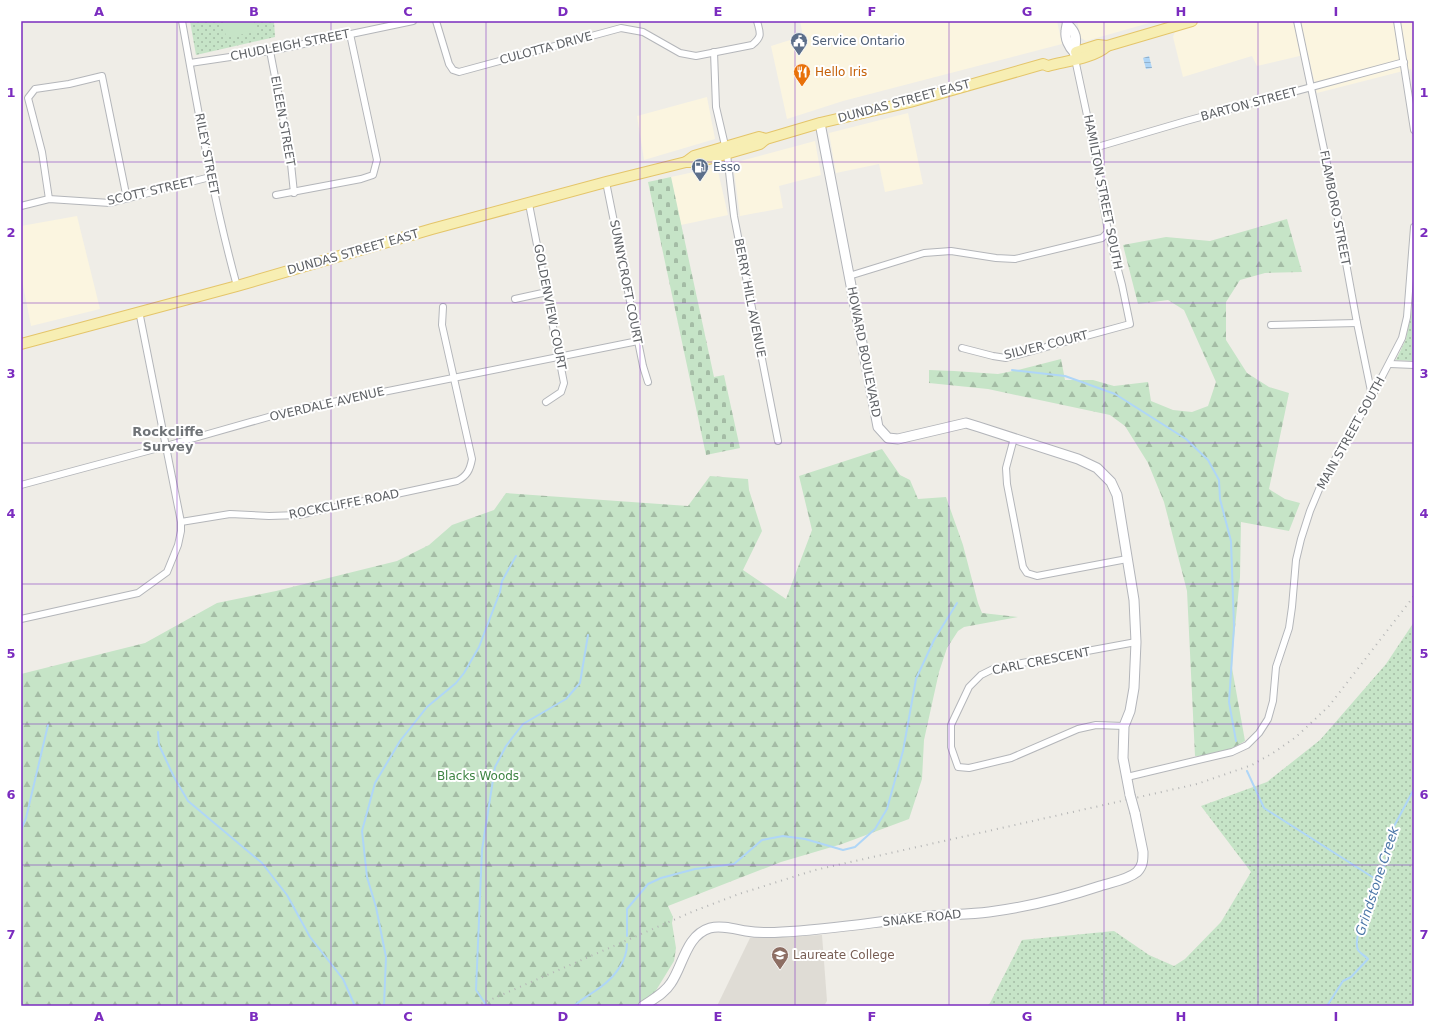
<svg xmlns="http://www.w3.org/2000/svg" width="1435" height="1027" viewBox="0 0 1435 1027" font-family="'DejaVu Sans',sans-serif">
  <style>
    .commercial { fill: #fbf5e0 }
    .education { fill: #dfdcd5 }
    .forest { fill: url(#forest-firs) }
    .cemetery { fill: url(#cemetery-stones) }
    .park { fill: url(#park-dots) }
    .pitch { fill: #c6e4c7 }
    .water { fill: url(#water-rules) }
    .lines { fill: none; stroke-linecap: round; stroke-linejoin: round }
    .stream { stroke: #afd6f7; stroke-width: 2 }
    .street-casing { stroke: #b4b6ba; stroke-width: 8 }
    .secondary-casing { stroke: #b3b5ba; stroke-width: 11 }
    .primary-casing { stroke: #e4c56a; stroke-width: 12 }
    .street { stroke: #fff; stroke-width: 6 }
    .secondary { stroke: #fff; stroke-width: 9 }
    .primary { stroke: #f7eeb3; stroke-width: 10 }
    .rail { stroke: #b4b5b5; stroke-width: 2; stroke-dasharray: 1 5; stroke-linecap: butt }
    .secondary-bridge-casing { stroke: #b3b5ba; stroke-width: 11; stroke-linecap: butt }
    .secondary-bridge { stroke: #fff; stroke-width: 9 }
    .grid { fill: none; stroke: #7b2cbf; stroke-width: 1; stroke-opacity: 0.55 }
    .labels { text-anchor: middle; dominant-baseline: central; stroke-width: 4; stroke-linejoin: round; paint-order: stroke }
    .service-label { font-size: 12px; fill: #4e5e75; stroke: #fff; text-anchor: start }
    .street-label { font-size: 12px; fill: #5e6165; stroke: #fff }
    .food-label { font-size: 12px; fill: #c56008; stroke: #fff; text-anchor: start }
    .park-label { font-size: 12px; fill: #3f8443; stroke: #fff }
    .education-label { font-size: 12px; fill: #785e54; stroke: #fff; text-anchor: start }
    .neighbourhood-label { font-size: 13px; font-weight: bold; fill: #6f7377; stroke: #fff }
    .water-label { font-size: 13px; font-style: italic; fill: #4c77a8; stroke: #fff }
    .neatline { fill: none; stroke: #7b2cbf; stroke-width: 1.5 }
    .grid-label { font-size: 13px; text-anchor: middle; font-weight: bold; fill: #7b2cbf }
  </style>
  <defs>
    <pattern id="forest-firs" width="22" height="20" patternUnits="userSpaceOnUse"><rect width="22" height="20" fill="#c6e4c7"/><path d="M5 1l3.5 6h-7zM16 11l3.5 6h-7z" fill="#a4bca5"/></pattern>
    <pattern id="cemetery-stones" width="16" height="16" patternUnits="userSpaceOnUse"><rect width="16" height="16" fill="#c6e4c7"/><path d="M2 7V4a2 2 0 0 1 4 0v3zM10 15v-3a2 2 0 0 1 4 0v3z" fill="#a4bca5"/></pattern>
    <pattern id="park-dots" width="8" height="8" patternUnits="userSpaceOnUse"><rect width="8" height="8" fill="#c6e4c7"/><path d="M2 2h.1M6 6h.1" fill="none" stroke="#a4bca5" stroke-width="1.8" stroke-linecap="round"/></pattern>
    <pattern id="water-rules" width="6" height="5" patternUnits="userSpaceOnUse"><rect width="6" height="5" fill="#afd6f7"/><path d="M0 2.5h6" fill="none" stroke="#92b1cc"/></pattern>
  </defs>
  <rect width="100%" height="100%" fill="#efede7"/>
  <!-- commercial -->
  <g class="commercial">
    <polygon points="800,21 1057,21 1062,44 843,101 787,119 771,46 803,36"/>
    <polygon points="1077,21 1156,21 1086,41 1081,38 1080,35"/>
    <polygon points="1179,21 1414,21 1414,80 1411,69 1317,93 1308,54 1257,66 1252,56 1183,77 1173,37"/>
    <polygon points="707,97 715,139 644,160 637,116"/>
    <polygon points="908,113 923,184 885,192 879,164 836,173 829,133"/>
    <polygon points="815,141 821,175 779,186 783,208 740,216 733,163"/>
    <polygon points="717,167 728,215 681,225 671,177"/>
    <polygon points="77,216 100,309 31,326 21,275 21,226"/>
  </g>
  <!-- education -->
  <polygon class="education" points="822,935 827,1001 824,1006 717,1006 750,938"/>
  <!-- forest -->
  <g class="forest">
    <polygon points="1287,219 1302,272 1265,273 1240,280 1226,302 1226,340 1247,373 1269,387 1289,393 1269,489 1285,499 1300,503 1289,531 1241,522 1240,577 1233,648 1232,668 1245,741 1220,755 1195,756 1187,591 1164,502 1148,463 1125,426 1110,415 988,389 929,383 929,370 954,371 998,374 1018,370 1061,359 1065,380 1093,380 1114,386 1148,382 1151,401 1173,410 1192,412 1208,406 1216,382 1184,310 1168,300 1138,304 1123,245 1166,237 1210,241"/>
    <polygon points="882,449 900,475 910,480 918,499 946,497 963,545 978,603 982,613 1018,617 964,627 958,631 947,648 939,672 924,740 922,779 909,819 842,844 781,862 668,906 673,917 672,923 676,948 674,961 652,997 640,1006 21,1006 21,674 145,643 217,603 276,591 397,561 429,545 452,525 494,510 506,493 688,506 710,476 748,479 749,490 762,531 743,570 786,599 812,530 799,476"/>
  </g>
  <!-- cemetery -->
  <polygon class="cemetery" points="671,177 714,377 724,375 740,448 706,455 648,182"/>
  <!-- park -->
  <g class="park">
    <polygon points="190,21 274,21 275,37 196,55"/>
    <polygon points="1414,287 1414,361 1396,360 1406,339 1411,315"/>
    <polygon points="1414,622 1414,1006 987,1006 990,1003 1022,940 1114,931 1149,955 1174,966 1185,959 1221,922 1251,872 1201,806 1267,782 1320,740 1386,664"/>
  </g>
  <!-- pitch -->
  <polygon class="pitch" points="223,21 254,21 256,32 226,37"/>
  <!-- water -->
  <polygon class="water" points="1149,56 1152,68 1146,69 1143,58"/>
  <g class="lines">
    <!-- stream -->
    <g class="stream">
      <polyline points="1012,370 1065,376 1115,394 1186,439 1208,460 1219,480 1220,499 1231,541 1234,627 1229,702 1236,741"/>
      <polyline points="158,732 159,745 174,777 188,801 262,863 287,895 310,937 343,979 355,1006"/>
      <polyline points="1414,764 1413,777 1414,786"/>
      <polyline points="1247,771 1264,808 1377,880"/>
      <polyline points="21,830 26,818 48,725"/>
      <polyline points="627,936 627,909 648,884 661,878 695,869 734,864 762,840 783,836 805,839 843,850 855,847 875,829 887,809 903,751 916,679 934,640 957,603"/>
      <polyline points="384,1006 386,957 376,907 367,877 362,831 375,783 400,741 427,707 456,683 464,673 479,647 500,592 502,581 516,556"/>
      <polyline points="487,1006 476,990 482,850 495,767 506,746 523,724 566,699 580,683 588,635"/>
      <path d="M574 1006C583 998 593 993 602 986 615 976 627 961 627 944"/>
      <path d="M1327 1006 1343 981 1351 977 1368 959C1365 956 1360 953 1358 950 1354 942 1360 931 1360 923L1386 861 1392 830 1414 789"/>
    </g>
    <!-- street casing -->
    <g class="street-casing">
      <g id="street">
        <path d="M182 21C198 110 213 199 237 286"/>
        <path d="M436 21 449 64 453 70 459 72 621 28 643 32 680 53 696 56 752 45C763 36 760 33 757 21"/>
        <polyline points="1297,21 1333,192 1357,323 1372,396"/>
        <polyline points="1397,21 1414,130"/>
        <polyline points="270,51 290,154 294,193"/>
        <polyline points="714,52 716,107 727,154 734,216 778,441"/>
        <polyline points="190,63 270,51 413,21"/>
        <polyline points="1094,148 1186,121 1404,62"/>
        <polyline points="606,182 643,366 648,382"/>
        <polyline points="276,195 361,179 373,175 377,160 350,34"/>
        <polyline points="49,199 42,152 28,98 35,89 69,84 102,76 127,199"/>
        <polyline points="529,204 564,383 561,392 546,402"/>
        <polyline points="21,206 49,199 110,203 210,177"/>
        <polyline points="849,276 924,253 951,251 996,258 1015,259 1102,238 1108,232"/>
        <polyline points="515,299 547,292"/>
        <polyline points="1271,325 1357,323"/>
        <polyline points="962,348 993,356 1006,358 1130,324 1122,285 1108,232 1094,148 1075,59"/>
        <polyline points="1390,364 1414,365"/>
        <polyline points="1014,438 1006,468 1007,484 1023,567 1027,573 1037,576 1127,559"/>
        <polyline points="21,485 166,446 293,410 638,341"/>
        <path d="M181 522 230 514 269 516 299 515 457 481C467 476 470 470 472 459L442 325 443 307"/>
        <polyline points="21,619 138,593 167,572 178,545 181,531 181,522 139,311"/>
        <polyline points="1124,726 1096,725 1078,729 1011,758 969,768 958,767 951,747 951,725 969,687 981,675 995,668 1136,642"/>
        <polyline points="1127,777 1232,752 1247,745 1259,733 1268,719 1273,701 1276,667 1289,628 1292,607 1296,560 1301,539 1310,511 1323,480 1372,396 1402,338 1407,317 1414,227"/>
      </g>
    </g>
    <!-- secondary casing -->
    <g class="secondary-casing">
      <g id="secondary">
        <path d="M1067 21C1068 25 1066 27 1066 31 1065 39 1069 47 1074 52"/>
        <path d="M1068 25C1081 37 1073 44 1075 58"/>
        <polyline points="820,123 878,427 888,438 898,439 966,423 979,427 1078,459 1097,468 1111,482 1117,495 1134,600 1136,642 1134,688 1130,711 1124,726 1123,758 1130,795"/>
        <path d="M643 1006C653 999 664 994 671 983 683 966 686 935 710 928 721 925 735 929 746 931 758 933 769 933 782 932 828 930 874 922 920 917 943 914 966 915 989 912 1027 907 1064 898 1100 886 1112 882 1127 880 1137 872 1143 866 1143 860 1143 852L1135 813"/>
      </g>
    </g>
    <!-- primary casing -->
    <g class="primary-casing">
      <g id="primary">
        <polyline points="1076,52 1098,45 1107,46 1192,21"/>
        <polyline points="686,162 694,156 759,137 766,139"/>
        <path d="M21 344 237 286 432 229 606 182 686 162H696L705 160 760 144 766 139 820 123 910 102 1043 64 1048 66C1066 61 1094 58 1107 46"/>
      </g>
    </g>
    <!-- street -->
    <use href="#street" class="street"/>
    <!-- secondary -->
    <use href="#secondary" class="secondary"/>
    <!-- primary -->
    <use href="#primary" class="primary"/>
    <!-- rail -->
    <polyline class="rail" points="476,1006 694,911 739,894 815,870 1197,784 1252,765 1273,753 1296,737 1329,706 1414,596"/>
    <!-- secondary-bridge casing -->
    <g class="secondary-bridge-casing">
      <polyline id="secondary-bridge" points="1130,795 1135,813"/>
    </g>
    <!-- secondary-bridge -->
    <use href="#secondary-bridge" class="secondary-bridge"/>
  </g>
  <!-- grid -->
  <path class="grid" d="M177 21V1006M331 21V1006M486 21V1006M640 21V1006M795 21V1006M949 21V1006M1104 21V1006M1258 21V1006M21 162H1414M21 303H1414M21 443H1414M21 584H1414M21 724H1414M21 865H1414"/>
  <!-- icons -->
  <defs>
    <g id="civic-pin" transform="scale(0.9)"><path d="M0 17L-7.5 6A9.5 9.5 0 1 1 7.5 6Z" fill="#5c6f8a" stroke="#fff"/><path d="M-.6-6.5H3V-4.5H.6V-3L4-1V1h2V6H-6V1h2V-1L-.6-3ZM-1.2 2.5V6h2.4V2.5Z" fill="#fff"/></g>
    <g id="restaurant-pin" transform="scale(0.9)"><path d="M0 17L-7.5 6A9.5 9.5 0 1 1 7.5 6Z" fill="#e8710a" stroke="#fff"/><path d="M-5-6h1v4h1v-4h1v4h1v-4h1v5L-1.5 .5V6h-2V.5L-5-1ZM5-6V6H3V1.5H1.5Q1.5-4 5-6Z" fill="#fff"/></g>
    <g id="fuel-pin" transform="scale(0.9)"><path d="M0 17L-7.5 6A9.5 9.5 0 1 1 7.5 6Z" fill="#5c6f8a" stroke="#fff"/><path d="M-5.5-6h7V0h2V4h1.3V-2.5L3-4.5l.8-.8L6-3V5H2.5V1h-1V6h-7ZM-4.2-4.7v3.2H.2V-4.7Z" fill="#fff"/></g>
    <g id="school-pin" transform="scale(0.9)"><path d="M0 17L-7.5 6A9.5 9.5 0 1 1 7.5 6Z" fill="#8d6e63" stroke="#fff"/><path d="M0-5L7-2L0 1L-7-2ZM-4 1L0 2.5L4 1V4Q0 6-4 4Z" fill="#fff"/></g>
  </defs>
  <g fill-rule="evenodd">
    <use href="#civic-pin" x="799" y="41"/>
    <use href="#restaurant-pin" x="802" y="72"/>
    <use href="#fuel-pin" x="700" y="167"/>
    <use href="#school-pin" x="780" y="955"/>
  </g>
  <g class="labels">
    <!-- service labels -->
    <g class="service-label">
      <text x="812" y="41">Service Ontario</text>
      <text x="713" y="167">Esso</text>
    </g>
    <!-- street labels -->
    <g class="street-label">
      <text transform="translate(290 45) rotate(-11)">CHUDLEIGH STREET</text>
      <text transform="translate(546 48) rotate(-15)">CULOTTA DRIVE</text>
      <text transform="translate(904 101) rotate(-15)">DUNDAS STREET EAST</text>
      <text transform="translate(1249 104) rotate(-15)">BARTON STREET</text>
      <text transform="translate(283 121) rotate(80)">EILEEN STREET</text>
      <text transform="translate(207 154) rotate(79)">RILEY STREET</text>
      <text transform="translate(151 191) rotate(-13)">SCOTT STREET</text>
      <text transform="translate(1103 192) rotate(79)">HAMILTON STREET SOUTH</text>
      <text transform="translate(1335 208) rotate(79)">FLAMBORO STREET</text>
      <text transform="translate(353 252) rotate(-16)">DUNDAS STREET EAST</text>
      <text transform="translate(626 282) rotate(79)">SUNNYCROFT COURT</text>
      <text transform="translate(750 298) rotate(79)">BERRY HILL AVENUE</text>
      <text transform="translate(550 307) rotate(79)">GOLDENVIEW COURT</text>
      <text transform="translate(1046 345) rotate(-14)">SILVER COURT</text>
      <text transform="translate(864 352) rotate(79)">HOWARD BOULEVARD</text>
      <text transform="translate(327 404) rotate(-13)">OVERDALE AVENUE</text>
      <text transform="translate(1351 433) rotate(-61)">MAIN STREET SOUTH</text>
      <text transform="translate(344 504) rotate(-11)">ROCKCLIFFE ROAD</text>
      <text transform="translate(1041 661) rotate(-11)">CARL CRESCENT</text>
      <text transform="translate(922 918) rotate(-6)">SNAKE ROAD</text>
    </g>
    <!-- food labels -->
    <g class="food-label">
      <text x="815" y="72">Hello Iris</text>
    </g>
    <!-- park labels -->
    <g class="park-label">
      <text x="478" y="776">Blacks Woods</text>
    </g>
    <!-- education labels -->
    <g class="education-label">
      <text x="793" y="955">Laureate College</text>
    </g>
    <!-- neighbourhood labels -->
    <g class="neighbourhood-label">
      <text x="168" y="431">Rockcliffe<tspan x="168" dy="15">Survey</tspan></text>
    </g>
    <!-- water labels -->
    <g class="water-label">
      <text transform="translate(1377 881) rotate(-72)">Grindstone Creek</text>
    </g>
  </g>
  <!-- border -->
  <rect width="1435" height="1027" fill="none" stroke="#ffffff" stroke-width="44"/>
  <rect x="22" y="22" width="1391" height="983" class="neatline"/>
  <g class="grid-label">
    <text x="99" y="16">A</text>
    <text x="254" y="16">B</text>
    <text x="408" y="16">C</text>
    <text x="563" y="16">D</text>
    <text x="718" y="16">E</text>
    <text x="872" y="16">F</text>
    <text x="1027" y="16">G</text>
    <text x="1181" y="16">H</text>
    <text x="1336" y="16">I</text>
    <text x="11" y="97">1</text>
    <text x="1424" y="97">1</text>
    <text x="11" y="237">2</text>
    <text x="1424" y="237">2</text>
    <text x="11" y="378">3</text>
    <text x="1424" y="378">3</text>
    <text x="11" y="518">4</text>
    <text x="1424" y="518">4</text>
    <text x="11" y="658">5</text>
    <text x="1424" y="658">5</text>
    <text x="11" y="799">6</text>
    <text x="1424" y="799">6</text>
    <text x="11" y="939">7</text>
    <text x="1424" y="939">7</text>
    <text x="99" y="1021">A</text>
    <text x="254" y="1021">B</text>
    <text x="408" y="1021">C</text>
    <text x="563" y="1021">D</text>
    <text x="718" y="1021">E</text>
    <text x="872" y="1021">F</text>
    <text x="1027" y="1021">G</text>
    <text x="1181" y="1021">H</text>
    <text x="1336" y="1021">I</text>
  </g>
</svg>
